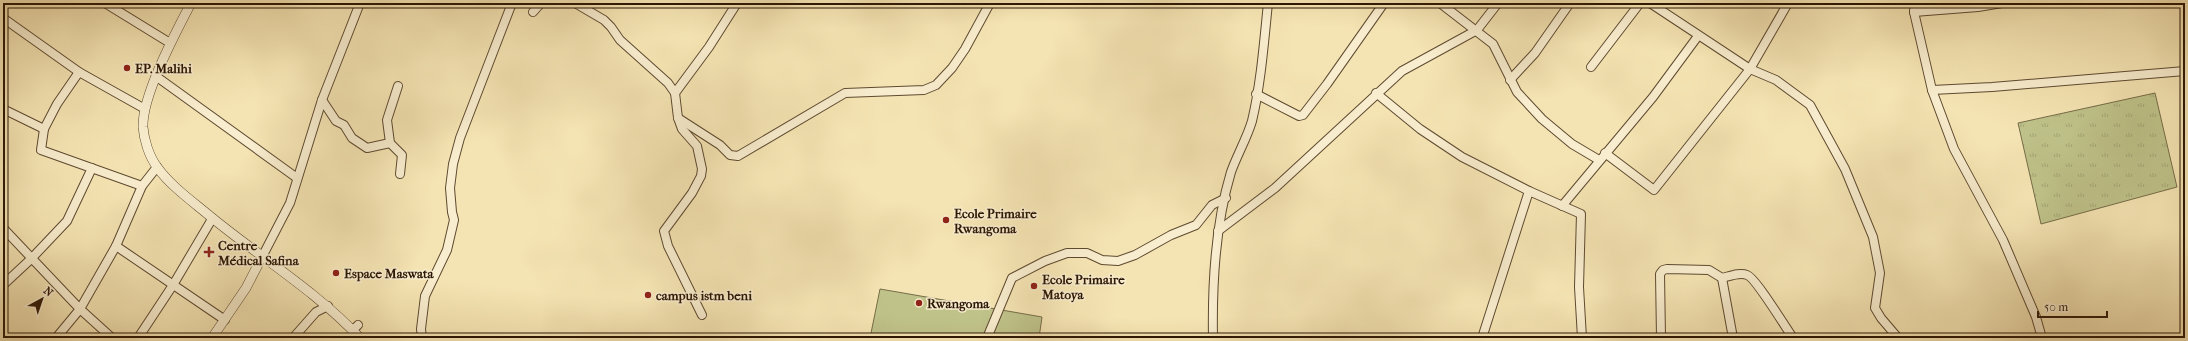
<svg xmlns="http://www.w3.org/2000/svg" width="2188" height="341" viewBox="0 0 2188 341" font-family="'IM FELL French Canon',serif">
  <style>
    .grass { fill: url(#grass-tufts); stroke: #766c48 }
    .pitch { fill: #bfc38a; stroke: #766c48 }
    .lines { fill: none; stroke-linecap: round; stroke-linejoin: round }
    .minor-casing { stroke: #5e4a30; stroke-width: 10 }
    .tertiary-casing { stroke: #5e4a30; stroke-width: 10 }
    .minor { stroke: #f8edce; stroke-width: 8 }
    .tertiary { stroke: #f8edce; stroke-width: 9 }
    .poi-dot { fill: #8f2418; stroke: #f8edce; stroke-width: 1.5 }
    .labels { text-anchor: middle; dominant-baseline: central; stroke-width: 3; stroke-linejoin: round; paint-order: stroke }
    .poi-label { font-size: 13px; font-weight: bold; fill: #2c1605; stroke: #f8edce; text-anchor: start }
  </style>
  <defs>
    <pattern id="grass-tufts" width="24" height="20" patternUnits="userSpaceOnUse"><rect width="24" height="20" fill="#bfc38a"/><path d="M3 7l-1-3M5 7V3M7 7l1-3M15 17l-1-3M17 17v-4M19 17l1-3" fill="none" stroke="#a4a776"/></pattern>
  </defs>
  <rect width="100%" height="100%" fill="#f5e4b3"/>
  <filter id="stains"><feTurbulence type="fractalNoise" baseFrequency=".005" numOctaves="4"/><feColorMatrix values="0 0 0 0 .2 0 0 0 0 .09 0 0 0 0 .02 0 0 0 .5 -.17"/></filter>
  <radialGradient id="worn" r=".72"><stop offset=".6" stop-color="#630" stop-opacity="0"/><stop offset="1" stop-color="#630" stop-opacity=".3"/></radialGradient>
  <!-- grass -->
  <polygon class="grass" points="2155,93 2177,187 2041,224 2018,123"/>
  <!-- pitch -->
  <polygon class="pitch" points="880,289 1042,317 1039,338 870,338"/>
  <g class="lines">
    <!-- minor casing -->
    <g class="minor-casing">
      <g id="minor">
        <polyline points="105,3 170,43"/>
        <polyline points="575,3 604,20 611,27 620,40 668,83 675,93 678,118 682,129 697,146 702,169 701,176 692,193 664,231 668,246 702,315"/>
        <polyline points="1440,3 1493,44 1517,92 1542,119 1572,144 1599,160"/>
        <polyline points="1650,3 1750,69 1776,80 1810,105 1845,169 1873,237 1880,273 1875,308 1881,318 1898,338"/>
        <polyline points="1915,3 1914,12 1932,90 1954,149 2003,240 2036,317 2042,338"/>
        <polyline points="533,12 541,3"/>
        <polyline points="1914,12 1978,7 2002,3"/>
        <polyline points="3,18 79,72 145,109"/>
        <polyline points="1591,67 1640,3"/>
        <polyline points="79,72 57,104 44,129 41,150 142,186"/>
        <polyline points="157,77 297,178"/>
        <polyline points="1510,80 1535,53 1570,3"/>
        <polyline points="398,86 387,120 390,143 402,155 400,174"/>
        <polyline points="1932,90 1992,87 2185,71"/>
        <polyline points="675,93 709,47 737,3"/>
        <polyline points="1376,93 1420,129 1462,157 1529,191"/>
        <polyline points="1256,94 1299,116 1303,115 1327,84 1384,3"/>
        <polyline points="322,100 336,121 344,125 352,138 367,148 390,143"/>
        <polyline points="3,109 44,129"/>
        <polyline points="678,118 720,145 730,155 738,156 845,93 924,90 936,85 952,68 965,49 990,3"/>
        <polyline points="1605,153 1654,190 1750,69 1788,3"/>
        <polyline points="1562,206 1653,97 1698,36"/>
        <polyline points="3,228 80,309 112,338"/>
        <polyline points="1218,231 1275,188 1402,71 1477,30 1498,3"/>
        <polyline points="116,246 225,320"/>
        <polyline points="262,257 290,203 322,100 360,3"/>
        <polyline points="1722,278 1733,338"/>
        <polyline points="3,285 31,259 67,221 92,168"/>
        <polyline points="353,330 358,325"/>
        <polyline points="56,338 80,309 116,246 142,186 157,167"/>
        <polyline points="138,338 173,285 212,219"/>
        <polyline points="293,338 316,312 328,306"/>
        <polyline points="422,338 421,329 425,296 447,250 454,220 452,212 450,188 453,164 460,138 512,3"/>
        <polyline points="987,338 1012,278 1045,261 1067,253 1087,253 1102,260 1118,261 1135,255 1171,235 1196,225 1212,205 1226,198"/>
        <path d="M1213 338C1212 283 1215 225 1231 172 1237 155 1247 138 1252 121 1261 83 1264 42 1268 3"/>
        <polyline points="1482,338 1529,191 1581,214 1579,287 1582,338"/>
        <path d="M1661 338 1660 274 1663 270 1667 269 1709 270 1722 278C1730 276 1740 272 1747 275 1755 277 1786 328 1793 338"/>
      </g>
    </g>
    <!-- tertiary casing -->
    <g class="tertiary-casing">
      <g id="tertiary">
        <path d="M191 3C176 32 142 95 143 127 144 140 149 156 157 167 169 184 189 199 205 212 256 255 314 289 360 338"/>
        <polyline points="212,338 246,288 262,257"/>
      </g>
    </g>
    <!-- minor -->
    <use href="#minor" class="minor"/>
    <!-- tertiary -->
    <use href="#tertiary" class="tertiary"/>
  </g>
  <!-- markers -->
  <g class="poi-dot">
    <circle cx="127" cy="68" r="4"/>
    <circle cx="946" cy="220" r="4"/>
    <path d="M207 246h4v4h4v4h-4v4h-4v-4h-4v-4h4z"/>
    <circle cx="336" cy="273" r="4"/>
    <circle cx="1034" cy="286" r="4"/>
    <circle cx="648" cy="295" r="4"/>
    <circle cx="919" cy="303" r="4"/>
  </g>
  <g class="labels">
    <!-- poi labels -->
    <g class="poi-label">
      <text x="135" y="68">EP. Malihi</text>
      <text x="954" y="213">Ecole Primaire<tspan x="954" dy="15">Rwangoma</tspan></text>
      <text x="218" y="245">Centre<tspan x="218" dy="15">Médical Safina</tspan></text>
      <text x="344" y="273">Espace Maswata</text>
      <text x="1042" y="279">Ecole Primaire<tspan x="1042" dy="15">Matoya</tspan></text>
      <text x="656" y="295">campus istm beni</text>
      <text x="927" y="303">Rwangoma</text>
    </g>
  </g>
  <!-- margin -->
  <rect width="2188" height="341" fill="none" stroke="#f5e4b3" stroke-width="16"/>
  <rect x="4" y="4" width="2180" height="333" fill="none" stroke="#2c1605" stroke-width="2"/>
  <rect x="8" y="8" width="2172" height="325" fill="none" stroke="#2c1605"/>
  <!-- north arrow -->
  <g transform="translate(42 299) rotate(40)" stroke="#f8edce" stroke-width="3" paint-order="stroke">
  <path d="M0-3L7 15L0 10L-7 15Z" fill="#2c1605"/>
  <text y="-6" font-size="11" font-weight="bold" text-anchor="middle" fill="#2c1605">N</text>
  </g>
  <!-- scale -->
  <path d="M2038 311v6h69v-6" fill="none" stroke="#2c1605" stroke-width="2"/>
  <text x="2044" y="311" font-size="12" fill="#2c1605" stroke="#f8edce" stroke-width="3" paint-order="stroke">50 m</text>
  <rect width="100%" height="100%" filter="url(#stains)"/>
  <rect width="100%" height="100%" fill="url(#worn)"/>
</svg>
